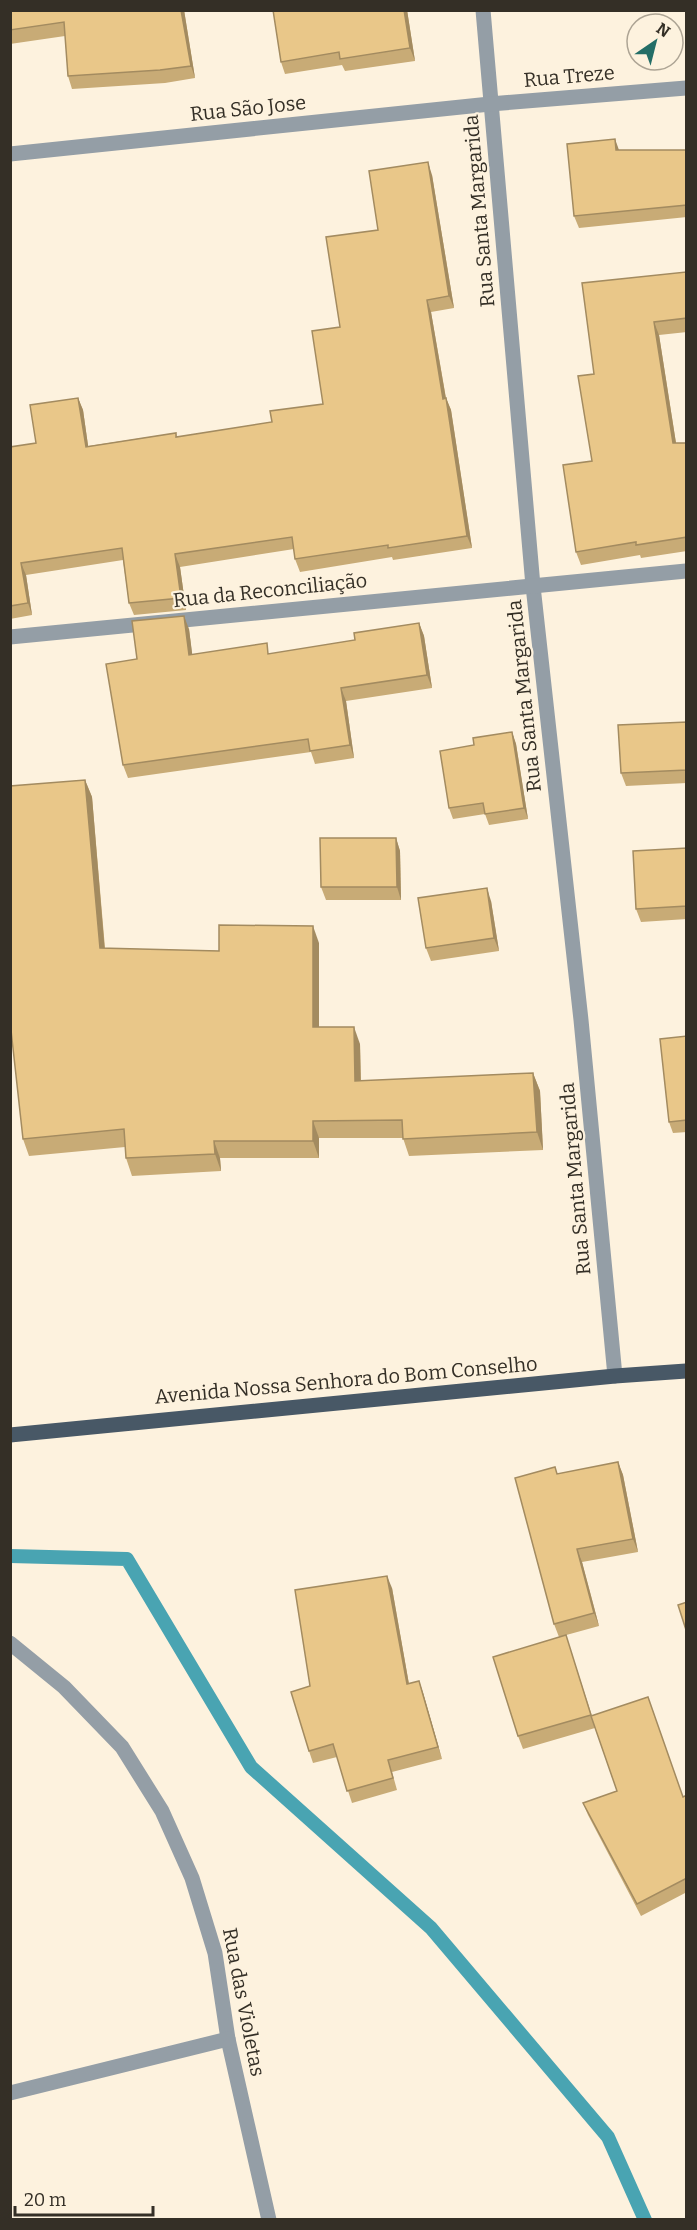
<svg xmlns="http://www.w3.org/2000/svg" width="697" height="2230" viewBox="0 0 697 2230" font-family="Bitter,serif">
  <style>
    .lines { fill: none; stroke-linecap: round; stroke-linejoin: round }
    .stream { stroke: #49a4b2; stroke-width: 14 }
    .street { stroke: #949ea6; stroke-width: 15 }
    .primary { stroke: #485866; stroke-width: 15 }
    .wall { fill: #c8ab76 }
    .shaded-wall { fill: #a38b60 }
    .building { fill: #e9c789; stroke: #a38b60; stroke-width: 1.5 }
    .labels { text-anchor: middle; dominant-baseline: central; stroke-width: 4.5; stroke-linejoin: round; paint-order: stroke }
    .street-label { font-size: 20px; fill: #342f26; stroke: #fdf2de }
  </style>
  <rect width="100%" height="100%" fill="#fdf2de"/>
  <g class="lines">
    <!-- stream -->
    <polyline class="stream" points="10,1556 127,1559 251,1767 431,1928 608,2137 645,2220"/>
    <!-- street -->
    <g class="street">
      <polyline points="483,10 533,586 581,1020 615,1376"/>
      <polyline points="10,154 490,104 686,88"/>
      <polyline points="10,637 686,571"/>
      <polyline points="10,1643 64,1687 122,1747 162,1811 192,1878 215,1953 228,2039 269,2220"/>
      <polyline points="10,2093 228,2039"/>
    </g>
    <!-- primary -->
    <polyline class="primary" points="10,1435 615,1376 686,1371"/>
  </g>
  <!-- wall -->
  <g class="wall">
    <polygon points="10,10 184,10 195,78 165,83 72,89 68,76 65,36 10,44"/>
    <polygon points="273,10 407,10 415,61 345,71 342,65 285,74 281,62"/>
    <polygon points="619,150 687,150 687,217 579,228 574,216"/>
    <polygon points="432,175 454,308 431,312 446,398 451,410 472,548 393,560 392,557 300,572 295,559 294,549 180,567 186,610 134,615 129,603 123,560 26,575 32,615 10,619 10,447 36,443 78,398 83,410 88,446 176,433 177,437 272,422 323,404 340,327 378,230"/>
    <polygon points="686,272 687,332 659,335 676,443 687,443 687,551 641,558 640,555 581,565 576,552 592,461 594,374"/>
    <polygon points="419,623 424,636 432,688 346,701 354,758 315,764 311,752 128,778 123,765 137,659 189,629 192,654 271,654 355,640"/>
    <polygon points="687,722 687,783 626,786 621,773"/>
    <polygon points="512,732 516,744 528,819 489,825 485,814 453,819 449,808 474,745"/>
    <polygon points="85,780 92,797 105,948 219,951 319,943 319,1027 360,1044 361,1081 533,1073 540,1091 543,1150 409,1156 403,1138 319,1138 319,1158 220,1158 221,1171 132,1176 126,1158 125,1147 29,1156 23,1139"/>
    <polygon points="396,838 400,851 401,900 326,900 321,887"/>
    <polygon points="687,848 687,919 641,922 636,909"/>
    <polygon points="491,901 499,951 431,961 426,948"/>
    <polygon points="687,1036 687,1132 673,1133 669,1122"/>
    <polygon points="618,1462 623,1475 638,1552 582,1562 599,1626 559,1637 554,1624 557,1474"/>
    <polygon points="392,1588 409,1684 419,1681 423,1693 442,1759 392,1772 397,1790 352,1803 337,1757 313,1763 309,1751 310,1686"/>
    <polygon points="570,1648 592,1716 683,1797 687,1795 687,1892 641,1916 588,1815 583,1803 617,1791 595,1728 523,1749 518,1736"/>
  </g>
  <!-- shaded-wall -->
  <g class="shaded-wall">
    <polygon points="181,10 184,10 195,78 191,66"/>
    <polygon points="404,10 407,10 415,61 410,48"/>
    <polygon points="615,139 619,150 616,150"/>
    <polygon points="428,162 432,175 454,308 449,296"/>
    <polygon points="427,300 431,312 448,411 443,399"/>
    <polygon points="654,322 659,335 678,456 673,443"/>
    <polygon points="78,398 83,410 90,459 86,447"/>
    <polygon points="446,398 451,410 472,548 467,536"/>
    <polygon points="175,554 180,567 186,610 181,598"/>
    <polygon points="21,563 26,575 32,615 28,603"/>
    <polygon points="184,616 189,629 194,668 189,655"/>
    <polygon points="419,623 424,636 432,688 427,675"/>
    <polygon points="341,688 346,701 354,758 350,745"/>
    <polygon points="512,732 516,744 528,819 524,808"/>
    <polygon points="85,780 92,797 106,965 100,948"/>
    <polygon points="396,838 400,851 401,900 397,887"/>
    <polygon points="487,888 491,901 499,951 494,938"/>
    <polygon points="313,926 319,943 319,1044 313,1027"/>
    <polygon points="354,1027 360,1044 361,1098 355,1081"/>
    <polygon points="533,1073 540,1091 543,1150 537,1132"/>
    <polygon points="313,1121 319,1138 319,1158 313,1141"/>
    <polygon points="214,1141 220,1158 221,1171 215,1154"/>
    <polygon points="618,1462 623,1475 638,1552 633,1539"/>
    <polygon points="577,1549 582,1562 599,1626 594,1613"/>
    <polygon points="387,1576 392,1588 411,1696 407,1684"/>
    <polygon points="419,1681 423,1693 442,1759 438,1747"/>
  </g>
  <!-- building -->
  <g class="building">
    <polygon points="10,10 181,10 191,66 160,70 68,76 64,22 10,30"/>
    <polygon points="273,10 404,10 410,48 340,59 339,52 281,62"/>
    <polygon points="615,139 616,150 687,150 687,205 574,216 567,144"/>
    <polygon points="428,162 449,296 427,300 443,399 446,398 467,536 388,548 388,545 295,559 292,537 175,554 181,598 129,603 122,548 21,563 28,603 10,606 10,447 36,443 30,405 78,398 86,447 176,433 176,437 272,422 270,411 323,404 312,331 340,327 326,237 378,230 369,171"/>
    <polygon points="686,272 687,318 654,322 673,443 687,443 687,537 636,545 636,542 576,552 563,465 592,461 578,376 594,374 582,283"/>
    <polygon points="184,616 189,655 267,643 268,654 355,640 354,633 419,623 427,675 341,688 350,745 310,751 308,739 123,765 106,664 137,659 132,621"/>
    <polygon points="687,722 687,770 621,773 618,725"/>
    <polygon points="512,732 524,808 485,814 483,803 449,808 440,751 474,745 473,738"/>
    <polygon points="85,780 100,948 219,951 219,925 313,926 313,1027 354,1027 355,1081 533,1073 537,1132 403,1139 402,1120 313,1121 313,1141 214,1141 215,1154 126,1158 124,1129 23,1139 10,1021 10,786"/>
    <polygon points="320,838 396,838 397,887 321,887"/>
    <polygon points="687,848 687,906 636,909 633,851"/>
    <polygon points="487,888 494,938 426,948 418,898"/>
    <polygon points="687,1036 687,1120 669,1122 660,1039"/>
    <polygon points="618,1462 633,1539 577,1549 594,1613 554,1624 515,1478 555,1467 557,1474"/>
    <polygon points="387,1576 407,1684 419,1681 438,1747 388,1760 393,1778 347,1791 333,1744 309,1751 291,1692 310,1686 295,1590"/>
    <polygon points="687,1602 687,1633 678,1605"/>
    <polygon points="566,1635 591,1715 518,1736 493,1657"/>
    <polygon points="648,1697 683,1797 687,1795 687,1878 637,1904 583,1803 617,1791 591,1716"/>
  </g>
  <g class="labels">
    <!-- street labels -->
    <g class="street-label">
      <text transform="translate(569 76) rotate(-5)">Rua Treze</text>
      <text transform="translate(248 108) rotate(-6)">Rua São Jose</text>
      <text transform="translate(479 211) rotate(-95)">Rua Santa Margarida</text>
      <text transform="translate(270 590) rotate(-6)">Rua da Reconciliação</text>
      <text transform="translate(524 696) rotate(-96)">Rua Santa Margarida</text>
      <text transform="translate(575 1179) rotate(-95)">Rua Santa Margarida</text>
      <text transform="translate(346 1380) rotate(-5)">Avenida Nossa Senhora do Bom Conselho</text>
      <text transform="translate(244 2002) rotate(79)">Rua das Violetas</text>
    </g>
  </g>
  <!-- border -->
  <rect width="697" height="2230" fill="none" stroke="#342f26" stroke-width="24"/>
  <!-- north arrow -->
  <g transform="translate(655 42) rotate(35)"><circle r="28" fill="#fdf2de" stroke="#ada494" stroke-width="1.5"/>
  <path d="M0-4.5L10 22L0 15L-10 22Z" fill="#246e67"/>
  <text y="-9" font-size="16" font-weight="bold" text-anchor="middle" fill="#342f26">N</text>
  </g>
  <!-- scale -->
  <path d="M15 2206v9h138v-9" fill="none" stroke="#342f26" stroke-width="3"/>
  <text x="24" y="2206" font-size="18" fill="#342f26" stroke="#fdf2de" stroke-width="4.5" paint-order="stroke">20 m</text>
</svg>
